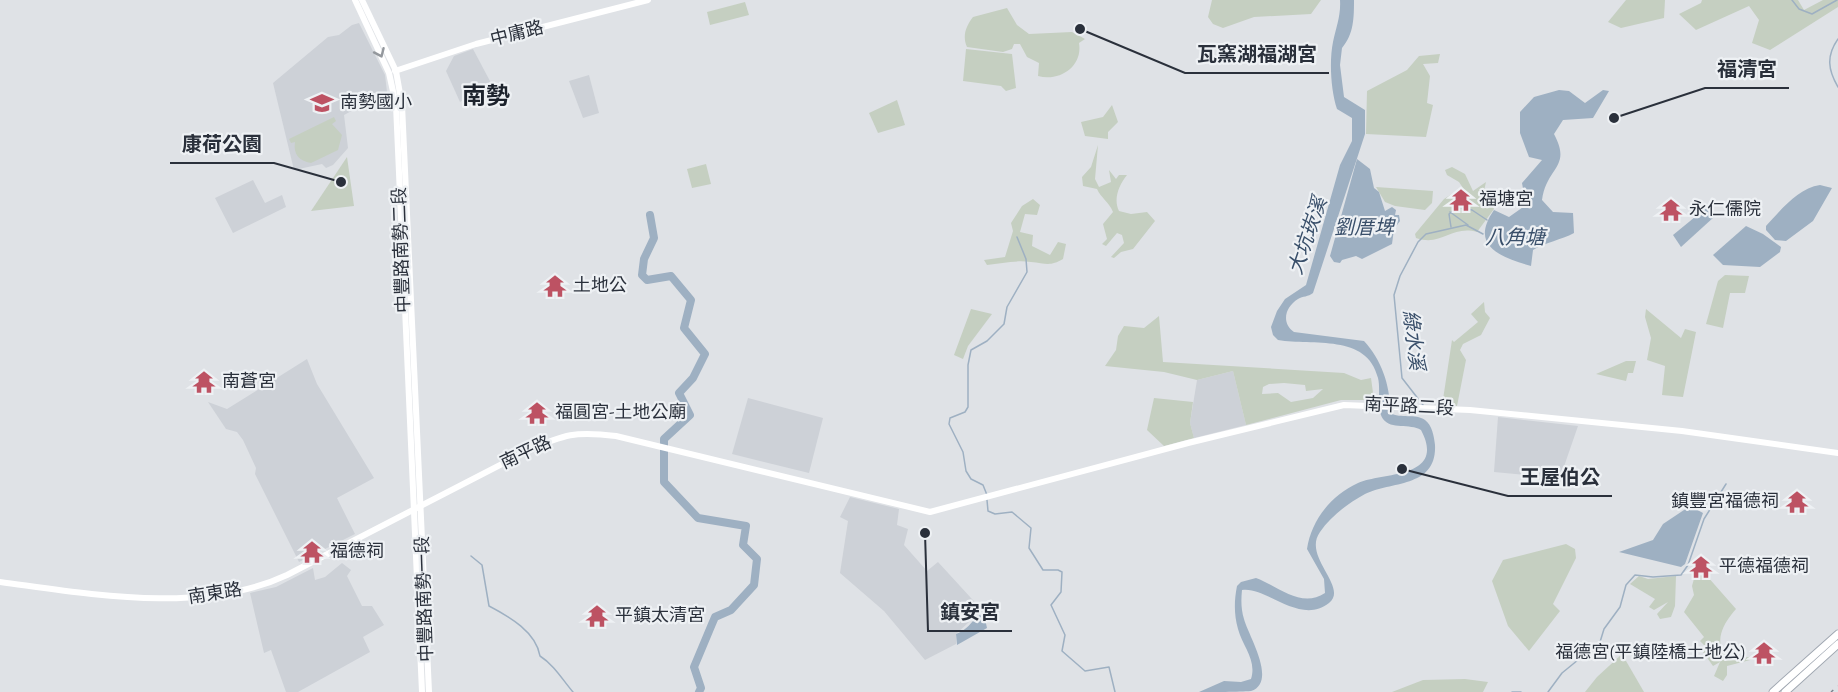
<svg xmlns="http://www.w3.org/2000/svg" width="1838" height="692" viewBox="0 0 1838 692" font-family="'Alegreya Sans','Noto Sans TC',sans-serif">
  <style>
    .built { fill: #cdd1d7 }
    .green { fill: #c5cfc1; fill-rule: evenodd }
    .water { fill: #9eb0c2 }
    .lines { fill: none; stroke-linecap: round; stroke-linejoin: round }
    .stream { stroke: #9eb0c2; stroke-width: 1.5 }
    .river { stroke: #9eb0c2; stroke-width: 8 }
    .primary-casing { stroke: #a0a7b1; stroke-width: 9 }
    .secondary { stroke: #fff; stroke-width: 6 }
    .primary { stroke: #fff; stroke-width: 7 }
    .rail { stroke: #7a828e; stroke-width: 1.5; stroke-dasharray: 3 6; stroke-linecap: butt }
    .oneway { stroke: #94989d }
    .labels { text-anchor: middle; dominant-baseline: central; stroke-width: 4.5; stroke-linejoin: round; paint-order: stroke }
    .street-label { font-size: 18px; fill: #2a303b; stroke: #eef1f4 }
    .poi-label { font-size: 18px; fill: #2a303b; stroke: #eef1f4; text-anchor: start }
    .water-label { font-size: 20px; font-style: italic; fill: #394f6a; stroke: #eef1f4 }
    .district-label { font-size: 24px; font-weight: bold; fill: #1c222c; stroke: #eef1f4 }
    .leader { fill: none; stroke: #2a303b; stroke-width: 2 }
    .callout-dot { fill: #2a303b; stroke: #eef1f4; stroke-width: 2 }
    .callout-label { font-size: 20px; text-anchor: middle; font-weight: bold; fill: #2a303b; stroke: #eef1f4; stroke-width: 4.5; stroke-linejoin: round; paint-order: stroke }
  </style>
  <rect width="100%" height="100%" fill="#dfe2e6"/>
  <!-- built -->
  <g class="built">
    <polygon points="359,23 385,75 387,92 344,115 348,148 333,165 326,168 322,164 294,170 273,83 328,37 339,35 352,25"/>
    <polygon points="473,49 491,83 460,102 446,71 454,56"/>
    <polygon points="589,75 599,113 583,118 569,81"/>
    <polygon points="253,180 265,203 282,195 286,207 233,233 215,198"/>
    <polygon points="307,359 317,384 374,478 337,498 355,534 299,562 255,474 256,468 243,440 237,432 226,429 208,402 227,409"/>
    <polygon points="1233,371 1246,425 1194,438 1190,423 1197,380"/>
    <polygon points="748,398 823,418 809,473 732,454"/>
    <polygon points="1498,417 1578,426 1560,478 1494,472"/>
    <polygon points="850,497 899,509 897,525 908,529 904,545 927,571 938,562 982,610 956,634 956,644 925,660 884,611 840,573 848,521 840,517"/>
    <polygon points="342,563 351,570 347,576 362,606 372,606 384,625 363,637 370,652 298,692 286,692 271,650 264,653 250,593 276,587 313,568 315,580 325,577"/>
  </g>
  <!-- green -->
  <g class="green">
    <polygon points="1212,0 1321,0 1311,14 1254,17 1223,28 1213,24 1208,17"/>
    <polygon points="1626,0 1665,0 1664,18 1621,28 1608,22"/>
    <polygon points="1702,0 1798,0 1804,10 1823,0 1838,0 1838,7 1770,50 1752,43 1759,20 1749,6 1696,30 1679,14 1701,3"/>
    <polygon points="745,2 749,15 710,25 707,12"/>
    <path d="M1007 8 1017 25 1029 34 1072 32 1085 39 1079 43C1083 66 1060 82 1038 76L1039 63 1027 57 1020 44H1014L1012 49 1003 52 967 47C962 36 966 26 973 17Z"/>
    <polygon points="966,49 1012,54 1016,88 1006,91 1001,86 963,81"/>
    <polygon points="1440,54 1438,63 1423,64 1430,76 1427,103 1433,105 1426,137 1366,134 1367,91 1407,70 1419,56"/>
    <polygon points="897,100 905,125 878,133 869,113"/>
    <polygon points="1112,105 1118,122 1108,132 1108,139 1085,136 1081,122 1103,117"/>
    <path d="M334 117 336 121 332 124 342 135 338 150 311 163C299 161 293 154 295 142L291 143 289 139Z"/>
    <path d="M1098 145 1095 179 1099 187 1111 182 1109 170 1116 179 1119 175H1127C1119 185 1113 199 1119 211L1131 214 1147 212 1155 221 1133 249 1121 252 1114 258 1111 257 1124 243 1122 235 1117 233 1106 246 1102 244 1107 239 1103 224 1113 212C1109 202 1101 198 1097 189L1083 186 1082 177 1091 167Z"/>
    <polygon points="347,157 354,206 311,211"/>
    <polygon points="706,164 711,184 692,188 687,169"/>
    <path d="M1452 167 1465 174 1473 191 1486 182 1484 191 1494 209 1477 232C1451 225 1442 247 1416 238L1415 234 1444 199 1455 192 1462 196 1467 194 1459 182 1447 175 1445 170Z"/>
    <polygon points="1376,187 1433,191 1432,203 1425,210 1395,206 1385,202"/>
    <path d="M1033 199 1040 205 1037 215 1025 214 1020 232 1033 235 1032 246 1050 255 1058 242 1066 244 1063 259C1050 267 1045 263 1031 262 1017 260 1002 263 987 265L984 260 1005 257 1013 231 1011 223 1022 206Z"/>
    <polygon points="1725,275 1749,276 1745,293 1730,293 1723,328 1706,324 1718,281"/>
    <polygon points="1484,302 1485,312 1490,318 1481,335 1463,344 1460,350 1466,360 1457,406 1442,406 1452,340 1454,342 1478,322 1471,314"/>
    <polygon points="971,309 992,314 968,346 963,359 954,355"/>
    <polygon points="1646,309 1681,338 1685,329 1696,332 1683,397 1662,395 1665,366 1647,360 1651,338 1645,317"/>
    <path d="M1159 316 1163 362 1344 373 1361 380 1371 378 1374 400H1341L1246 425 1233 371 1197 380 1164 372 1105 366 1116 350 1118 336 1124 326 1144 328ZM1284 383 1305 385 1306 391 1323 389 1313 398 1291 402 1278 393 1262 394 1263 387 1269 384Z"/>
    <polygon points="1626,361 1636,361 1633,373 1628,373 1626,381 1596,374"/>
    <polygon points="1154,398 1193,402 1190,423 1194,438 1164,446 1147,430"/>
    <polygon points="1566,544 1575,549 1576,558 1553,604 1560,611 1529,651 1508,626 1492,581 1503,560"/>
    <path d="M1695 575 1707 576 1736 609C1723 624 1712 642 1729 660L1755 656 1754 659 1727 666V675L1723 681 1714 676 1720 662 1713 666 1703 652 1706 647 1700 641 1704 637 1684 612 1694 595 1692 586Z"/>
    <polygon points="1639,576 1648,579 1676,576 1675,606 1671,617 1660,619 1657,614 1668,602 1654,610 1649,607 1655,599 1630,584"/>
    <polygon points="1622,654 1644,692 1585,692 1597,677"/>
    <polygon points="1465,679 1488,682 1483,692 1392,692 1423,680"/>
  </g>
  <!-- water -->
  <g class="water">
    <path d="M1340 0H1354C1354 17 1354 34 1342 48L1340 65 1344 97 1365 110V134L1313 293C1308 297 1303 296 1298 299 1285 307 1281 323 1294 332L1364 341C1382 360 1391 388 1390 413 1401 419 1415 413 1425 420 1432 425 1434 436 1435 445 1437 488 1391 481 1365 494 1347 504 1331 516 1320 532 1302 557 1349 587 1329 603 1300 626 1266 586 1242 590 1241 600 1241 609 1244 619 1248 635 1278 682 1251 691 1239 692 1212 692 1199 692L1224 681 1241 682 1251 679C1257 660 1243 647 1238 629 1234 615 1234 601 1237 586L1241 582 1256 578C1278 586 1301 609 1325 593L1324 579 1307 549C1311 521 1331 495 1358 483 1382 472 1447 479 1421 430 1410 423 1391 430 1383 419 1376 409 1381 390 1378 378 1367 333 1313 346 1278 340L1273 335 1271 327 1277 311 1285 299 1306 285 1340 165 1352 141V118L1337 109C1331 91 1329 62 1333 42 1336 27 1341 16 1340 0Z"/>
    <path d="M1559 90 1569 91 1585 103 1603 90 1609 91 1593 118 1563 120 1554 134C1572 168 1547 166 1542 200L1553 212 1573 213 1574 233C1561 240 1546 242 1533 250L1531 266C1500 257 1469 246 1494 210L1509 217 1526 205 1522 183 1542 160 1529 157 1520 133V112L1534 97Z"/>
    <polygon points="1357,159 1370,169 1374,188 1379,192 1385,211 1392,207 1396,210 1395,215 1399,215 1400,221 1394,229 1392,244 1362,259 1356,256 1342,260 1340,263 1334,262 1330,256"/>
    <path d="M1820 185 1832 188 1813 221 1786 241 1775 240 1766 230V226C1781 210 1798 188 1820 185Z"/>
    <polygon points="1706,208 1714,217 1681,247 1673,235"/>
    <polygon points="1746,226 1763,234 1781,247 1780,252 1760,267 1723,265 1713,255"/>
    <polygon points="1690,506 1703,513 1685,564 1681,567 1619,552 1653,540 1663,524"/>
    <path d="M980 615 985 619 987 628 957 645 956 634C968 630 970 622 980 615Z"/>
  </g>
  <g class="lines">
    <!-- stream -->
    <g class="stream">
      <polyline points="1792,0 1799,9 1812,14 1837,0"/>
      <path d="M1838 39C1826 56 1828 70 1838 87"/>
      <polyline points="1450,212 1468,225"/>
      <polyline points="1451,227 1449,214 1458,207 1472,210 1487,220"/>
      <polyline points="1423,405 1402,378 1394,295 1400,276 1418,242 1426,234 1466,225 1483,234"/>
      <polyline points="987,495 983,485 971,479 966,471 963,452 949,424 950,418 965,412 968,407 968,365 971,350 987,341 1004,324 1007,307 1027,272 1026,259 1017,237"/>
      <polyline points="987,500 988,511 995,514 1012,512 1031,528 1029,548 1043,570 1058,570 1062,572 1061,592 1051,605 1065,635 1062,651 1085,671 1109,667 1115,692"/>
      <path d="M471 556 482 565 489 606C510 617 536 632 540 656 554 665 562 679 573 692"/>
      <polyline points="1512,692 1521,692"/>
      <polyline points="1548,692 1562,673 1600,642 1604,629 1620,607 1626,585 1635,575 1653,577 1681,575 1688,565 1704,519 1726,484"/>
    </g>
    <!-- river -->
    <polyline class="river" points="650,215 654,238 644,259 642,275 647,280 671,276 691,300 684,328 705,354 693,378 679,393 690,415 664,439 664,482 698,518 746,526 743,545 757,559 754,585 731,610 715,617 712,624 694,667 701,688 699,692"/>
    <!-- primary casing -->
    <g class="primary-casing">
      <g id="primary">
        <polyline points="1773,692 1838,634"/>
        <polyline points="1785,692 1838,644"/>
      </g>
    </g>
    <!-- secondary -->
    <g class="secondary">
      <polyline points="355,0 389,73 396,105 422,692"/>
      <polyline points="362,0 396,71 402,105 429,692"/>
      <polyline points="395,71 476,44 648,0"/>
      <path d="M0 582C90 594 202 615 287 575L527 451C565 434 575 431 616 436L930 512 1188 443 1344 405 1470 410 1682 431 1838 453"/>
    </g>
    <!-- primary -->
    <use href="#primary" class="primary"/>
    <!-- rail -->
    <polyline class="rail" points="1831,692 1838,686"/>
  </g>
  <!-- one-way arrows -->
  <defs><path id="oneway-chevron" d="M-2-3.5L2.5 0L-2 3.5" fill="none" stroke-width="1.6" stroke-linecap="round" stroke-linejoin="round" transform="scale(1.5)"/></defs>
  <use class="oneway" href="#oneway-chevron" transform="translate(380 53) rotate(66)"/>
  <!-- icons -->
  <defs>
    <g id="school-bare" transform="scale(1.8)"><path d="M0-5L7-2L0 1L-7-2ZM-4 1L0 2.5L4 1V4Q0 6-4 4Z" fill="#bd5263" stroke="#eef1f4" stroke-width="2.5" paint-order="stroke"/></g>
    <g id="temple-bare" transform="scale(1.8)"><path d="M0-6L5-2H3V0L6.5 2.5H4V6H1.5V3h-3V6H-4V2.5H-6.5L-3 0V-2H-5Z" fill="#bd5263" stroke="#eef1f4" stroke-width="2.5" paint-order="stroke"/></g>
  </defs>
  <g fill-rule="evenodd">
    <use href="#school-bare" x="322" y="103"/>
    <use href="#temple-bare" x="1461" y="200"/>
    <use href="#temple-bare" x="1671" y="210"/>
    <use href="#temple-bare" x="555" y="286"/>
    <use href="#temple-bare" x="204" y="382"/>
    <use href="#temple-bare" x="537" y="413"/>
    <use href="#temple-bare" x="1797" y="502"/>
    <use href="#temple-bare" x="312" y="552"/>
    <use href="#temple-bare" x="1701" y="567"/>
    <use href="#temple-bare" x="597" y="616"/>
    <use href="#temple-bare" x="1764" y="653"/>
  </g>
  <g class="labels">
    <!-- street labels -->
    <g class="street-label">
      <text transform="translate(517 34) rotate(-14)">中庸路</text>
      <text transform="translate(402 250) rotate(-92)">中豐路南勢二段</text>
      <text transform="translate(1409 407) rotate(3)">南平路二段</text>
      <text transform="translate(526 453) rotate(-25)">南平路</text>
      <text transform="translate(215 594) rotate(-9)">南東路</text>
      <text transform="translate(425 599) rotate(-92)">中豐路南勢一段</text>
    </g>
    <!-- poi labels -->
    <g class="poi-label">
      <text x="340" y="103">南勢國小</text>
      <text x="1479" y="200">福塘宮</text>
      <text x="1689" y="210">永仁儒院</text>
      <text x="573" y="286">土地公</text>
      <text x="222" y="382">南蒼宮</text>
      <text x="555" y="413">福圓宮-土地公廟</text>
      <text x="1779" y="502" text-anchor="end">鎮豐宮福德祠</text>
      <text x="330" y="552">福德祠</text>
      <text x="1719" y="567">平德福德祠</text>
      <text x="615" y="616">平鎮太清宮</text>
      <text x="1746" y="653" text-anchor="end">福德宮(平鎮陸橋土地公)</text>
    </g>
    <!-- water labels -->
    <g class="water-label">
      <text x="1364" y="228">劉厝埤</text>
      <text transform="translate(1308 236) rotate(-71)">大坑崁溪</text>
      <text x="1515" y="238">八角塘</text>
      <text transform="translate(1413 340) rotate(83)">綠水溪</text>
    </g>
    <!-- district labels -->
    <g class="district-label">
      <text x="486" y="97">南勢</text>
    </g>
  </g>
  <!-- callouts -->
  <path class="leader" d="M1080 29L1185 73H1329M1614 118L1705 88H1789M341 182L274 163H170M1402 469L1508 496H1612M925 533L928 631H1012"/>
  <g class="callout-dot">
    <circle cx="1080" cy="29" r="6"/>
    <circle cx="1614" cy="118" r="6"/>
    <circle cx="341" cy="182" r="6"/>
    <circle cx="1402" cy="469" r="6"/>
    <circle cx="925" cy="533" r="6"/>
  </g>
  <g class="callout-label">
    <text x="1257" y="61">瓦窯湖福湖宮</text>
    <text x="1747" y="76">福清宮</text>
    <text x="222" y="151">康荷公園</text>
    <text x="1560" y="484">王屋伯公</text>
    <text x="970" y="619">鎮安宮</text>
  </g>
</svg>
